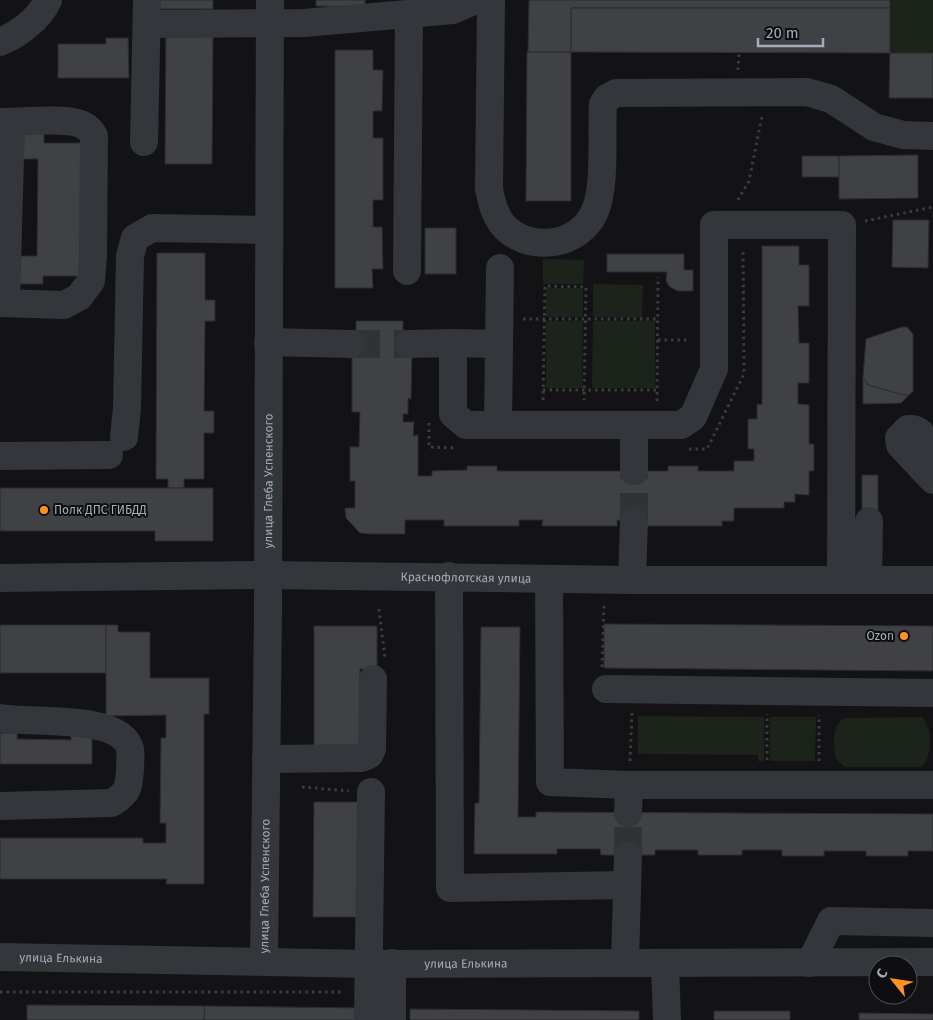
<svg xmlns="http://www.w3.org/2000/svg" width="933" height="1020" viewBox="0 0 933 1020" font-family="'Fira Sans',sans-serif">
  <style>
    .green { fill: #1b231b }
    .building { fill: #3f4145; stroke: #2d2d31 }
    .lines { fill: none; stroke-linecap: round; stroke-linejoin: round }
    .minor-tunnel { stroke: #303235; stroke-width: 28; stroke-dasharray: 28 14; stroke-linecap: butt }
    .path { stroke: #393d41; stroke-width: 3; stroke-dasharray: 2.5 4; stroke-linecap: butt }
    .minor { stroke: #33363a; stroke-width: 28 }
    .poi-dot { fill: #ff9221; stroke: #0e0e10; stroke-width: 2 }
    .labels { text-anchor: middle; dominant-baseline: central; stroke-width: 4; stroke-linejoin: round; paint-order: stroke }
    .street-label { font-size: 12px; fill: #a3acb7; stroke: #0e0e10 }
    .poi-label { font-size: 12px; fill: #a3acb7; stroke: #0e0e10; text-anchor: start }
  </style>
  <rect width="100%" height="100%" fill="#131315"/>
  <!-- green -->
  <g class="green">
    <polygon points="891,0 933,0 933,53 890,53"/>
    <polygon points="543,259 584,260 583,284 543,284"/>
    <polygon points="593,284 643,285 642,318 593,317"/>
    <rect x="546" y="288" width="37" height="29"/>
    <polygon points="546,321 583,321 582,388 546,388"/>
    <polygon points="593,321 655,321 655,388 592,388"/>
    <polygon points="638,716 764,717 764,761 758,761 758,755 638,754"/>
    <polygon points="770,717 816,717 815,761 770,761"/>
    <path d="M921 717C933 725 933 759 921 767H845L836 759C833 745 831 725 845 718Z"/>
  </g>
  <!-- building -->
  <g class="building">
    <rect x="155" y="0" width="58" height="9"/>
    <polygon points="316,0 365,0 365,7 316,6"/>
    <polygon points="529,0 890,0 890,8 571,8 571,52 528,52"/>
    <polygon points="571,8 890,8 890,53 571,52"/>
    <polygon points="166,34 213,35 212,164 165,164"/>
    <polygon points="106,38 128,38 129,78 58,78 58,44 106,44"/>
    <polygon points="335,50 373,50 373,70 383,70 382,111 373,111 373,138 383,138 383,200 373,200 373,227 382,227 383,269 372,269 373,288 335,288"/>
    <polygon points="527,52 571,52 571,201 526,201"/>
    <polygon points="890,53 933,53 933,98 889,98"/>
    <polygon points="15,131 44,131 44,143 84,143 83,276 43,276 43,284 15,284 15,256 37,256 38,159 15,159"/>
    <polygon points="918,155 918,198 839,199 839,156"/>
    <rect x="802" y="156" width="37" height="21"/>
    <polygon points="893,220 929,220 928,268 892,267"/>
    <rect x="425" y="228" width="31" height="46"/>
    <polygon points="762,246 799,246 799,265 809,265 809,306 798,306 799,343 809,343 809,383 798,383 798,404 809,405 809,444 814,444 814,471 809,471 809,495 795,494 795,502 784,502 784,508 734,508 734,521 722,521 722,526 646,526 646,521 617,520 617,526 542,526 543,520 519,520 519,526 444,526 444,520 405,520 405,534 371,534 360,533 346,518 345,508 355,508 355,481 350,481 350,447 359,447 360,412 352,412 352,333 356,333 356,321 403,321 403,332 412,346 411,399 408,398 408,414 403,414 403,422 414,422 413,436 418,435 418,476 432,476 432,471 467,470 467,466 497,466 497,471 668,471 668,466 698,466 698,471 734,471 734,461 754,461 754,449 748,449 748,419 757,419 757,404 762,405"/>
    <polygon points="157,253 205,253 205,300 215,300 215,321 205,321 204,411 214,411 214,433 204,433 204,479 184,479 184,488 168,488 168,479 156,479"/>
    <polygon points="607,254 684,254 684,270 693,270 693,291 678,291 670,287 666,281 667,272 607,272"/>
    <polygon points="902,327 907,327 913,334 913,391 909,395 903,395 868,385 863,377 866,339"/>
    <polygon points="863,377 868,385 903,395 909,395 901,403 863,404"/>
    <polygon points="862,475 878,475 878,522 862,521"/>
    <polygon points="0,488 213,488 213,541 155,541 155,531 0,531"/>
    <polygon points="604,624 933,626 933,671 604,668"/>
    <rect x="0" y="625" width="106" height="48"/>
    <polygon points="106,625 118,625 118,632 150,632 150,678 209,678 209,714 204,714 204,884 166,884 167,879 0,879 0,838 143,838 143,843 166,843 166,823 160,823 161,738 166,738 166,715 106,716"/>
    <polygon points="314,626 377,626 377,669 360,669 360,747 314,747"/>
    <polygon points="481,627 520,627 518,817 536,817 536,812 933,814 933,851 908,851 908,856 866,856 866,851 824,851 824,856 782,856 782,850 742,850 742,855 698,855 698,850 655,850 655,855 601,855 600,849 557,849 557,854 474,854 475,803 479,803"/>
    <polygon points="0,733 17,733 17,739 71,740 71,734 92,734 92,764 0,764"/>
    <polygon points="314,802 358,802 358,917 313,917"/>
    <polygon points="27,1005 205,1006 204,1020 27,1020"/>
    <polygon points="205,1006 361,1008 361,1020 204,1020"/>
    <polygon points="410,1009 639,1011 639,1020 410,1020"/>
    <rect x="714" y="1011" width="76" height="9"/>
    <polygon points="859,1013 933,1014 933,1020 859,1020"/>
  </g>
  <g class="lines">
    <!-- minor-tunnel -->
    <g class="minor-tunnel">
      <polyline points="352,344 408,344"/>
      <polyline points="634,521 634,471"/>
      <polyline points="628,855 628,813"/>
    </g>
    <!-- path -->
    <g class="path">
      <polyline points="738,70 739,53"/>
      <polyline points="738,200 749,181 762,116"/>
      <polyline points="865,221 933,207"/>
      <polyline points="523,319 658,319"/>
      <polyline points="658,340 690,340"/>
      <polyline points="543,390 657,390"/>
      <polyline points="543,400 545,286 586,287 584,400"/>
      <polyline points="657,401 658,277"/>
      <polyline points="429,423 429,447 456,448"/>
      <polyline points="689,449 707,449 744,374 743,249"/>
      <polyline points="379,609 385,658"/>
      <polyline points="602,667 604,603"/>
      <polyline points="767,760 767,714"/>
      <polyline points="630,761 632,713"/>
      <polyline points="819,761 819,715"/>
      <polyline points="302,787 349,791"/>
      <polyline points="0,992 344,992"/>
    </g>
    <!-- minor -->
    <g class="minor">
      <path d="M491 0 489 188C491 202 494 213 502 224 527 254 580 247 595 211 606 186 601 134 603 104L607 98 616 93 807 92 831 99 874 127 903 135 933 136"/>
      <polyline points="147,24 304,23 453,10 476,0"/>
      <path d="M0 42C18 35 40 18 48 0"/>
      <path d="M0 122C19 122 68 117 83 125 89 128 91 131 94 136L93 255 91 281 79 297 64 305 0 303"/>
      <polyline points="144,142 147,0"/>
      <polyline points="407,271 409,14"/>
      <polyline points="6,303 11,122"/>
      <polyline points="268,342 352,344"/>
      <polyline points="453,343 499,344"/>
      <polyline points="408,344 453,343 453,414 466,425 681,425 693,417 714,369 714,225 842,225 841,579"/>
      <polyline points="498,425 500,268"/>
      <polyline points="124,437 127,408 130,256 135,238 152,228 269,230"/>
      <polyline points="0,456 109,455"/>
      <path d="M924 470C924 454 930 427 908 429L899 438 900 445 933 480"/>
      <polyline points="634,471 634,426"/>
      <polyline points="449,576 450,888 627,885"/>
      <path id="s1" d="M0 578 267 575 632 580H933"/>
      <polyline points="549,579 550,782 629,785 933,785"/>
      <polyline points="868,579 869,521"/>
      <polyline points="632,580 634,521"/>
      <polyline points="606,689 933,693"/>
      <path d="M0 718C29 724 121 713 130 749 131 755 130 763 130 768 129 788 128 793 112 803L0 806"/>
      <polyline points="266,759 362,758 369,755 372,749 373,679"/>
      <polyline points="628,813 629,785"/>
      <path id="s2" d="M0 957 370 964 933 962"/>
      <path id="s3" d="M264 961 268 611 270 0"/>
      <polyline points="392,963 392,1020"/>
      <polyline points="625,963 628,855"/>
      <polyline points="810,963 831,921 933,923"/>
      <polyline points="665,964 667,1020"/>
      <polyline points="368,1020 371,792"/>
    </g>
  </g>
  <!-- markers -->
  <g class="poi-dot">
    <circle cx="44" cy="510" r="5"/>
    <circle cx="904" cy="636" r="5"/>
  </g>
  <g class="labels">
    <!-- street labels -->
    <g class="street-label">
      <text stroke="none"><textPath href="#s3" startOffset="480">улица Глеба Успенского</textPath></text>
      <text stroke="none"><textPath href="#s1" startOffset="466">Краснофлотская улица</textPath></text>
      <text stroke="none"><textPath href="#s3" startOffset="75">улица Глеба Успенского</textPath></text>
      <text stroke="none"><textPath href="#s2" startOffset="61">улица Елькина</textPath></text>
      <text stroke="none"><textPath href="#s2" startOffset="466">улица Елькина</textPath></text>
    </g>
    <!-- poi labels -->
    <g class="poi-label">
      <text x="54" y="510">Полк ДПС ГИБДД</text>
      <text x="894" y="636" text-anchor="end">Ozon</text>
    </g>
  </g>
  <!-- north arrow -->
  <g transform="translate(893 980) rotate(300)"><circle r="24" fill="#0e0e10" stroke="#4a4d53"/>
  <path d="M0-4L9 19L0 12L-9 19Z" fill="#ff9221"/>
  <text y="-8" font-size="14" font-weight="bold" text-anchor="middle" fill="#a3acb7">С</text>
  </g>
  <!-- scale -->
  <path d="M758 38v8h65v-8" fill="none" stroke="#a3acb7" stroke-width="2.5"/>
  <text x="766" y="38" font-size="15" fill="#a3acb7" stroke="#0e0e10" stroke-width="4" paint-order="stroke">20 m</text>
</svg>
